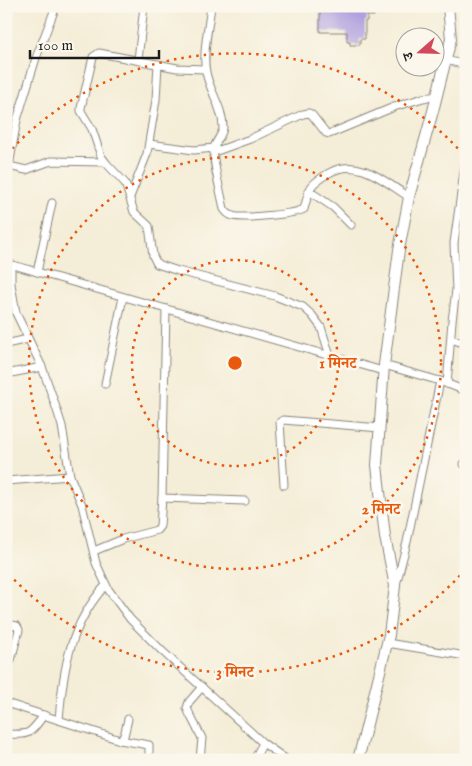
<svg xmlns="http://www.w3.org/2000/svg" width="472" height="766" viewBox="0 0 472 766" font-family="'IM FELL English','Noto Serif Devanagari',serif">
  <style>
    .building { fill: #b1a2df }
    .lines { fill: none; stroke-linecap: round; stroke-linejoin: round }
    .street-casing { stroke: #88847a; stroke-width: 9 }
    .secondary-casing { stroke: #88847a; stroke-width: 12 }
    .street { stroke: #fff; stroke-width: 7 }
    .secondary { stroke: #fff; stroke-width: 10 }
    .ring { fill: none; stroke: #e8590c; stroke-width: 2.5; stroke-dasharray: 2.5 5 }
    .centre { fill: #e8590c; stroke: #fbf7ec; stroke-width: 2.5 }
    .ring-label { font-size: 15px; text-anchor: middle; font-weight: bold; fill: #e8590c; stroke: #fbf7ec; stroke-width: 5; stroke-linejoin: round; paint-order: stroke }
  </style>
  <rect width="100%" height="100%" fill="#fbf7ec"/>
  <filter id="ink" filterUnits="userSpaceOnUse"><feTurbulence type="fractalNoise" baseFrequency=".02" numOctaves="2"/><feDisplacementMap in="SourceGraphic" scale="10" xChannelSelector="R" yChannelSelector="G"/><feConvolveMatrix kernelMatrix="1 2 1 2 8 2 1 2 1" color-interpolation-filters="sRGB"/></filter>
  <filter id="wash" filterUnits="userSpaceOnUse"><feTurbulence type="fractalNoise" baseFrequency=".0096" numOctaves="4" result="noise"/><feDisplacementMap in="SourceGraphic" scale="20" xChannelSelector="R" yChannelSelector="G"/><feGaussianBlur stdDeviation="1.12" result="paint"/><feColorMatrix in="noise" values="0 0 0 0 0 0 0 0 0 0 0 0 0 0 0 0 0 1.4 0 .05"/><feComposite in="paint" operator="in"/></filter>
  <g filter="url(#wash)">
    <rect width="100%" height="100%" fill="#f4edd7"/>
    <g id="blocks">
      <!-- building -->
      <polygon class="building" points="320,6 374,7 374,16 367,16 367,21 365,21 365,39 360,39 360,45 350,45 350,42 347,42 347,32 320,32"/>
    </g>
  </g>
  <g filter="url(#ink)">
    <use href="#blocks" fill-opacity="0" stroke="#88847a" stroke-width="1"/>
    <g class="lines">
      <!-- street casing -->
      <g class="street-casing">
        <g id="street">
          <path d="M211 6C209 24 202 55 206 72 209 90 223 108 223 127 223 135 216 140 214 148 211 157 222 197 224 209 226 212 229 215 233 216 243 219 296 214 304 209 310 186 309 185 329 173 358 156 385 182 409 197"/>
          <polyline points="138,60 144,6"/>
          <polyline points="446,60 466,65"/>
          <polyline points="205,69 177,68 99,53 93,57 81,108 81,111 92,129 101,156 107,164 125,183 134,212 149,226 153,256 157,264 178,271 275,296 303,307 312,315 321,327 330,356"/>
          <polyline points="149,144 194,150 214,148"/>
          <polyline points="214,152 250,139 303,114 309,113 312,115 326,133 329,134 394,107 423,98 437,96"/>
          <polyline points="9,166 26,170 51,161 105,162"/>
          <polyline points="6,171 9,166 17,120 36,58 56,6"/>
          <polyline points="309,191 333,207 351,225"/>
          <polyline points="130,197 147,154 156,100 158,64"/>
          <polyline points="6,263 383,371"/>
          <polyline points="11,265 11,284 16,313 42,367 54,401 62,426 70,476 82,505 96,563 108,589 130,619 161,650 263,743 287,760"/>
          <polyline points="37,272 52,203"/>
          <polyline points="166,309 162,498 245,501"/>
          <polyline points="451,339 466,344"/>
          <polyline points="6,344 28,339"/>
          <polyline points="384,365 440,381 466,391"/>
          <polyline points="6,374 42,367"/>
          <polyline points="105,384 123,297"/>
          <polyline points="447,384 452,321 456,290 454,243 466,158"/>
          <polyline points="464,464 466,464"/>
          <polyline points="6,481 70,476"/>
          <polyline points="284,485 280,422 283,420 380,428"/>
          <polyline points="94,551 123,539 157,530 160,526 162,498"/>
          <polyline points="396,585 407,542 440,381"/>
          <polyline points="6,624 17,626 19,630 11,660 6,661"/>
          <polyline points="387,643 466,656"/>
          <polyline points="6,703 120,740 124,736 128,719"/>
          <path d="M59 720C63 669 70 624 106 585"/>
          <path d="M6 734C30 735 29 735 44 715"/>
          <polyline points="120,740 149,745 149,760"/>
          <polyline points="200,760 202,738 190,715 187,708 189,702 202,687"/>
          <polyline points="254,760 263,743"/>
        </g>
      </g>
      <!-- secondary casing -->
      <g class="secondary-casing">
        <polyline id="secondary" points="358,760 389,635 395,586 385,537 377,465 384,365 399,250 409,197 433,111 451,39 448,6"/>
      </g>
      <!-- street -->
      <use href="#street" class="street"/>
      <!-- secondary -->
      <use href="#secondary" class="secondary"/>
    </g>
  </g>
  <!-- distance rings -->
  <g class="ring">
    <circle cx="235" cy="363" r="103"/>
    <circle cx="235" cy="363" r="206"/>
    <path d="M465 570A309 309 0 0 1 7 572M7 154A309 309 0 0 1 465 156"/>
  </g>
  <circle cx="235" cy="363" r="8" class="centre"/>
  <g class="ring-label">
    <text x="338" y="368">1 मिनट</text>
    <text x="381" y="514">2 मिनट</text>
    <text x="235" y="677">3 मिनट</text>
  </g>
  <!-- margin -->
  <rect width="472" height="766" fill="none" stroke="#fbf7ec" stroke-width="25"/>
  <!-- north arrow -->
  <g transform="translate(420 52) rotate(250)"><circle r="24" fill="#fbf7ec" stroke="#a29f99"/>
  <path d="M0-4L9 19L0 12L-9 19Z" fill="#d1495b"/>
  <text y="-8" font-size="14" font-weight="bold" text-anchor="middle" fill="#1c1c1c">उ</text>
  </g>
  <!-- scale -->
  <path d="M30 50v8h129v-8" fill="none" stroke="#1c1c1c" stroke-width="2.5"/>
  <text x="38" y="50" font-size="15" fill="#1c1c1c" stroke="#fbf7ec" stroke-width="4" paint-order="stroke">100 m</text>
</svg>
